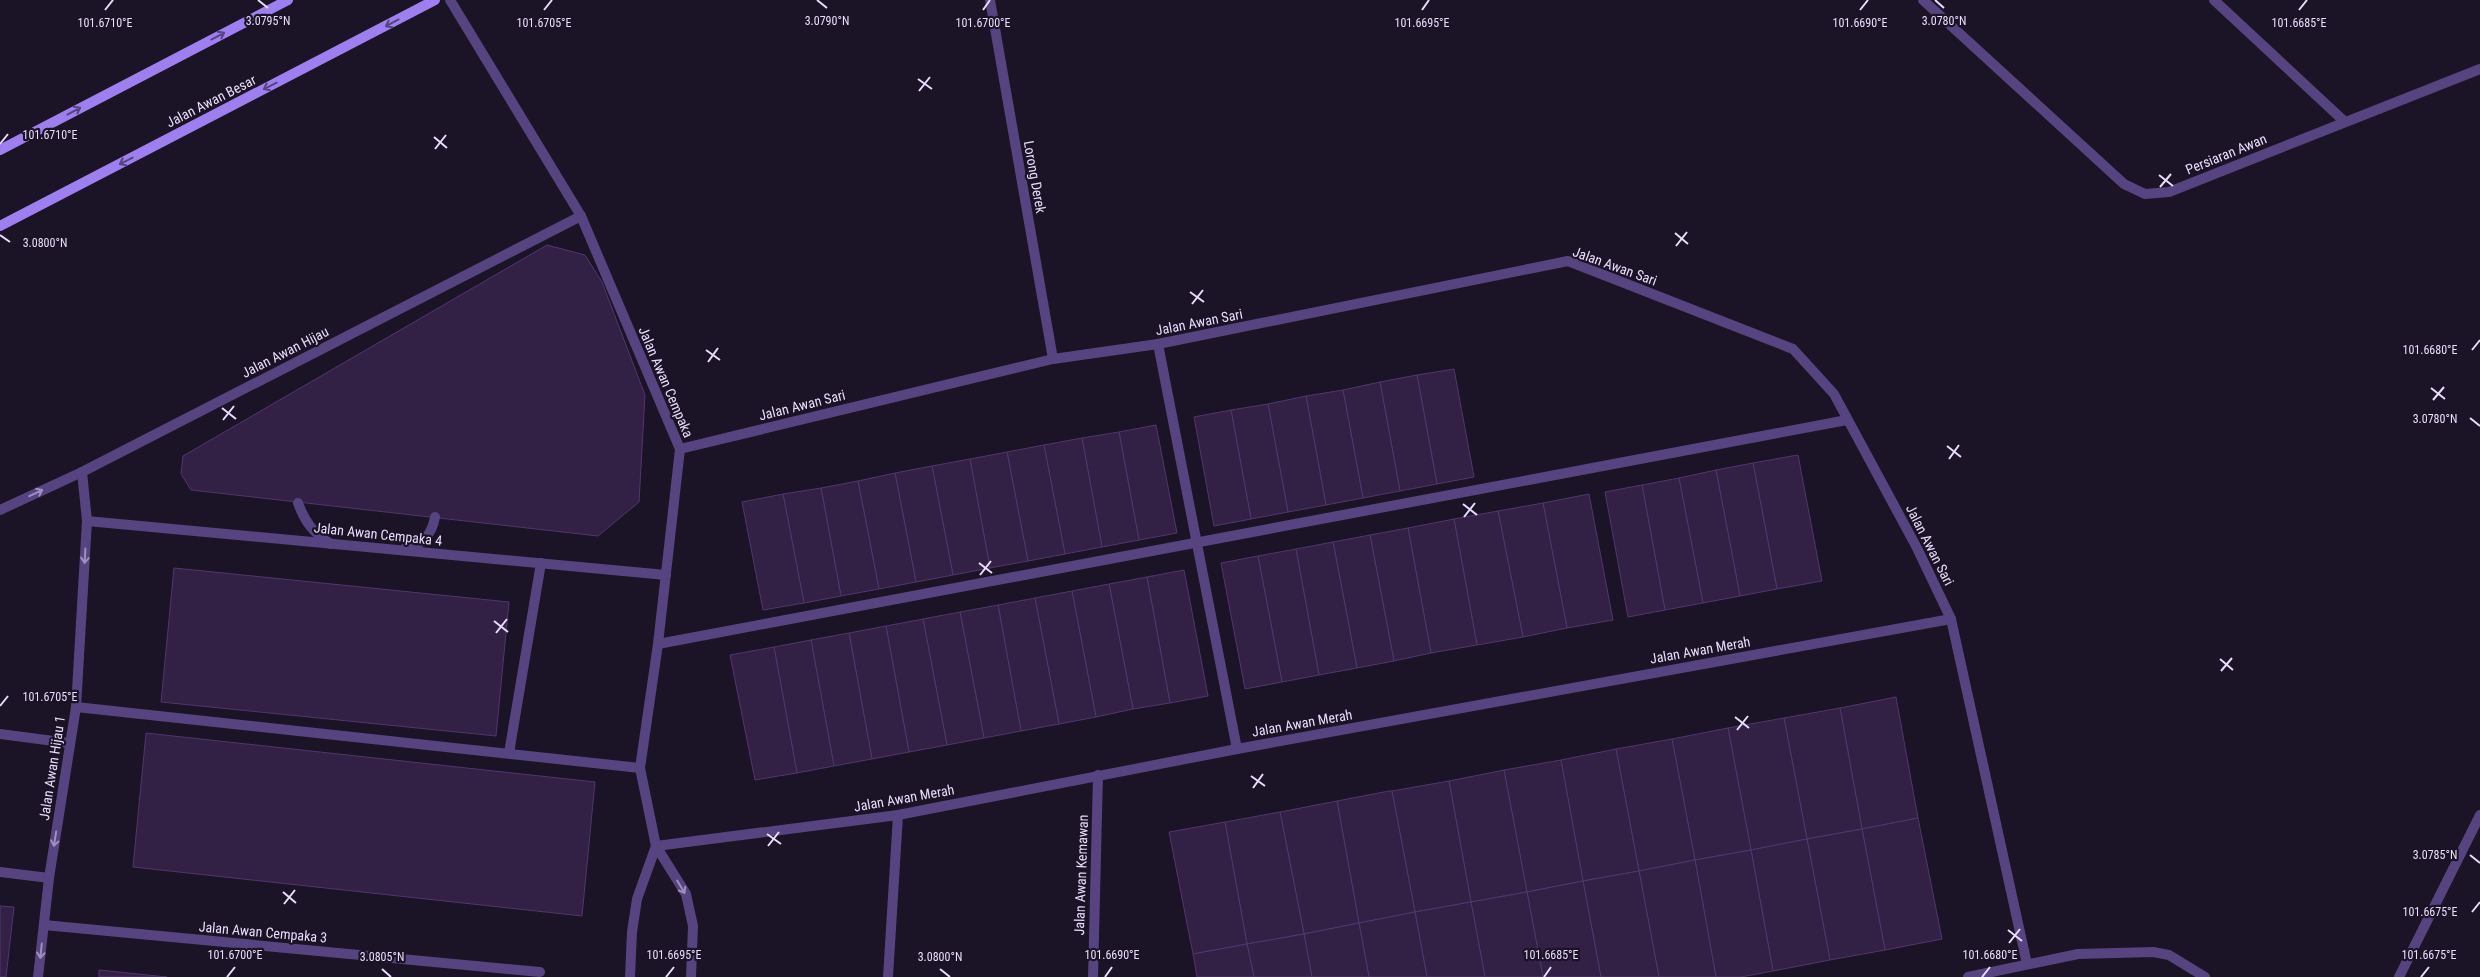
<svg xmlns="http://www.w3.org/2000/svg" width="2480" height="977" viewBox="0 0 2480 977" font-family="'Roboto Condensed',sans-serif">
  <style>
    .building { fill: #322145; stroke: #50366e }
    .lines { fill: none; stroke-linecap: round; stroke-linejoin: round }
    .service { stroke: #55447f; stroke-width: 10 }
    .minor { stroke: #55447f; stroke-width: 10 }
    .secondary { stroke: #9e7fef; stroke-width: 10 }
    .oneway { stroke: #564480 }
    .oneway2 { stroke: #9e90bd }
    .ticks { fill: none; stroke: #e8dcfb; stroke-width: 2 }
    .labels { text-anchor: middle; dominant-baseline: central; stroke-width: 4.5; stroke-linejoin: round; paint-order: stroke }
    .street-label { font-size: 14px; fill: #e8dcfb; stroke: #1b1326 }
    .ticks-label { font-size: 12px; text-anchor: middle; fill: #e8dcfb; stroke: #1b1326; stroke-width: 4.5; stroke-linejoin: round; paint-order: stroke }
  </style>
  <rect width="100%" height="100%" fill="#1b1326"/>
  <!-- building -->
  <g class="building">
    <polygon points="547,245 585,255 602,282 645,395 639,502 598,536 191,490 181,474 183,456"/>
    <polygon points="1454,369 1474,477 1437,484 1417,375"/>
    <polygon points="1417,375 1437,484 1400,491 1380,382"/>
    <polygon points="1380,382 1400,491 1363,498 1343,390"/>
    <polygon points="1343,390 1363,498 1326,505 1306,396"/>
    <polygon points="1306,396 1326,505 1288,512 1268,404"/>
    <polygon points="1268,404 1288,512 1251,519 1231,410"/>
    <polygon points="1231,410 1251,519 1214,526 1194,417"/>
    <polygon points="1156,425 1177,533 1139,540 1119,432"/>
    <polygon points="1119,432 1139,540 1102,547 1082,438"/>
    <polygon points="1082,438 1102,547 1065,554 1044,445"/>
    <polygon points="1044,445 1065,554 1028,561 1007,452"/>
    <polygon points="1007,452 1028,561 990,568 970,459"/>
    <polygon points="1798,455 1822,581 1777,589 1753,463"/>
    <polygon points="970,459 990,568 953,575 932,466"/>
    <polygon points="1753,463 1777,589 1740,596 1716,470"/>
    <polygon points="932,466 953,575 916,582 895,473"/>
    <polygon points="1716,470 1740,596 1703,603 1679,478"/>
    <polygon points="895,473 916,582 879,589 858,481"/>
    <polygon points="1679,478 1703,603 1665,610 1642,485"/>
    <polygon points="858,481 879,589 841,596 821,488"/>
    <polygon points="1642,485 1665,610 1628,617 1605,492"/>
    <polygon points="821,488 841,596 804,603 783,494"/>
    <polygon points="783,494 804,603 763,610 742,502"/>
    <polygon points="1589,494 1613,620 1567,628 1543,503"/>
    <polygon points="1543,503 1567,628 1523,637 1498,511"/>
    <polygon points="1498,511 1523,637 1477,645 1454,519"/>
    <polygon points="1454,519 1477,645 1431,653 1408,528"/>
    <polygon points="1408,528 1431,653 1394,661 1370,535"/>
    <polygon points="1370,535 1394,661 1357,668 1333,542"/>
    <polygon points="1333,542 1357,668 1319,675 1296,549"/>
    <polygon points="1296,549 1319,675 1282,682 1258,556"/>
    <polygon points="1258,556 1282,682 1245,689 1221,563"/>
    <polygon points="174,568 509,602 496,736 161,702"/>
    <polygon points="1184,570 1208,696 1170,703 1147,577"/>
    <polygon points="1147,577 1170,703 1133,709 1109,584"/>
    <polygon points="1109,584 1133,709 1096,717 1072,591"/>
    <polygon points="1072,591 1096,717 1059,724 1035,598"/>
    <polygon points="1035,598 1059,724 1021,731 998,605"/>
    <polygon points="998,605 1021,731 984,738 960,612"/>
    <polygon points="960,612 984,738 947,745 923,619"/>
    <polygon points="923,619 947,745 909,752 886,626"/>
    <polygon points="886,626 909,752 872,759 849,633"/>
    <polygon points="849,633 872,759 834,766 811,640"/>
    <polygon points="811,640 834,766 797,773 774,647"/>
    <polygon points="774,647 797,773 755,780 730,655"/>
    <polygon points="1896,697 1918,818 1862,829 1840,708"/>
    <polygon points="1840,708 1862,829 1807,839 1784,718"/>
    <polygon points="1784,718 1807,839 1751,850 1728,728"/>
    <polygon points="1728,728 1751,850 1695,860 1672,739"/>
    <polygon points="146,733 595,782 582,916 133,867"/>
    <polygon points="1672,739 1695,860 1639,871 1616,749"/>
    <polygon points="1616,749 1639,871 1583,881 1561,760"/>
    <polygon points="1561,760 1583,881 1527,892 1504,770"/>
    <polygon points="1504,770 1527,892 1471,902 1449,781"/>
    <polygon points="1449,781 1471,902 1415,912 1392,791"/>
    <polygon points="1389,791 1392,791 1415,912 1359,923 1337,801"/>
    <polygon points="1337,801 1359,923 1304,934 1280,812"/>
    <polygon points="1280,812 1304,934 1247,944 1225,822"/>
    <polygon points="1918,818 1942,939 1885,950 1862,829"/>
    <polygon points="1225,822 1247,944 1193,954 1169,832"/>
    <polygon points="1862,829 1885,950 1830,960 1807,839"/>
    <polygon points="1807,839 1830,960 1773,971 1751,850"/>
    <polygon points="1751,850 1773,971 1741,977 1716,977 1695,860"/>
    <polygon points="1695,860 1716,977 1659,977 1639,871"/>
    <polygon points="1639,871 1659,977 1601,977 1583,881"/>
    <polygon points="1583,881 1601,977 1543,977 1527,892"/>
    <polygon points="1527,892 1543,977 1485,977 1471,902"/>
    <polygon points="1471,902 1485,977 1427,977 1415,912"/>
    <polygon points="0,906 14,907 6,977 0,977"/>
    <polygon points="1415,912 1427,977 1369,977 1359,923"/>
    <polygon points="1359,923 1369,977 1312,977 1304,934"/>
    <polygon points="1304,934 1312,977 1254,977 1247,944"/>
    <polygon points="1247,944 1254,977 1197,977 1193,954"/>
    <polygon points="99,970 167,977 99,977"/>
  </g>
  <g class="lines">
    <!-- service -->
    <g class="service">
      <polyline points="2214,0 2345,122"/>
      <polyline points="1158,344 1237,749"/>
      <path d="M298 503C305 522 313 533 331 544"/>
      <path d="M404 549C421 546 432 535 435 517"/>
      <polyline points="658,644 1847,420"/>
      <polyline points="76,707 640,768"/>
      <polyline points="0,734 69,743"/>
      <polyline points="0,872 49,878"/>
      <polyline points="888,977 898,815"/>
    </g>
    <!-- minor -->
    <g class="minor">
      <polyline points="450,0 581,216 680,449 658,644 640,768 656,846 686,894 693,926 691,977"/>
      <polyline points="990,0 1053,359"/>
      <polyline points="1923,0 2124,184 2145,194 2169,192 2480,69"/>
      <polyline points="680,449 1053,359 1158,344 1568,261 1793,349 1834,394 1917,548 1951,619 2027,964"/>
      <polyline points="0,510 82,472 581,216"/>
      <polyline points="87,521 666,575"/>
      <polyline points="509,753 541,563"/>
      <polyline points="656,846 898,815 1237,749 1951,619"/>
      <polyline points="44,925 540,972"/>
      <polyline points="38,977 49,878 76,707 87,521 82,472"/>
      <polyline points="630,977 632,932 637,899 656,846"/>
      <polyline points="1093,977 1098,775"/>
      <polyline points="1968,977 2078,954 2153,952 2169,955 2205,977"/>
      <polyline points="2399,977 2480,815"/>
    </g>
    <!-- secondary -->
    <g class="secondary">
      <polyline points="0,150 288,0"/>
      <polyline points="0,226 435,0"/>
    </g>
  </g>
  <!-- one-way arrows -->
  <defs><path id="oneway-shaft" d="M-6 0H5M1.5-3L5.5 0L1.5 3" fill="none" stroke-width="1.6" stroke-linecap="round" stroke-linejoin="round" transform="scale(1.25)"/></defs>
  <g class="oneway">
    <use href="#oneway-shaft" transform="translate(392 23) rotate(152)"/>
    <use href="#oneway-shaft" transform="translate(218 36) rotate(-28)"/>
    <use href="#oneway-shaft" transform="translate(270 86) rotate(153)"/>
    <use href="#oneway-shaft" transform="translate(74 111) rotate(-28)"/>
    <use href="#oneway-shaft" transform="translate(126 161) rotate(153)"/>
  </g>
  <g class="oneway2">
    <use href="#oneway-shaft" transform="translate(36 493) rotate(-25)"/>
    <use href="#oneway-shaft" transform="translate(85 556) rotate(93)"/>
    <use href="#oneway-shaft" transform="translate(55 839) rotate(99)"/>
    <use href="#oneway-shaft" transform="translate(681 887) rotate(59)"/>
    <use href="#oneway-shaft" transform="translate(41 951) rotate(96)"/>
  </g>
  <!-- ticks -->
  <path class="ticks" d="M258 0 268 8M817 0 827 8M1935 0 1944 8M105 10 113 0M544 10 552 0M983 10 990 0M1422 10 1429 0M1860 10 1868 0M2299 10 2307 0M918 79 932 89M919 91 930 77M434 137 447 148M0 144 8 134M435 149 446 135M2159 175 2173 186M2160 187 2171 174M1675 233 1688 244M0 235 10 242M1676 246 1687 232M1190 292 1204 302M1192 304 1203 290M706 350 720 360M2472 350 2480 340M708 362 718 348M2431 388 2445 399M2433 400 2444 387M222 408 236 419M2470 418 2480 426M223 420 234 406M1947 446 1961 457M1949 459 1959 445M1463 504 1477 515M1464 517 1475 503M979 563 992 573M980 575 991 561M494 621 508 632M496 633 507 619M2220 659 2233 670M2221 671 2232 658M0 706 8 696M1735 717 1749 728M1737 730 1748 716M1251 776 1265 786M1253 788 1263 774M767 834 781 844M768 846 779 832M2470 855 2480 863M283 892 296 903M284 904 295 890M2472 912 2480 902M2008 930 2022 941M2009 943 2020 929M382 969 391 977M940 969 950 977M227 977 235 967M666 977 674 967M1105 977 1112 967M1544 977 1551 967M1982 977 1990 967M2421 977 2429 967"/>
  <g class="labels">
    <!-- street labels -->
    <g class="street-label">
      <text transform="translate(211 101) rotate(-27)">Jalan Awan Besar</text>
      <text transform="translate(2226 154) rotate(-22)">Persiaran Awan</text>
      <text transform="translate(1035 177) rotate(80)">Lorong Derek</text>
      <text transform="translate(1615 266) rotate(20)">Jalan Awan Sari</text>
      <text transform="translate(1199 322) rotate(-11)">Jalan Awan Sari</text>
      <text transform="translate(285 352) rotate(-27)">Jalan Awan Hijau</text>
      <text transform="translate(666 382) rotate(67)">Jalan Awan Cempaka</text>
      <text transform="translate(802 405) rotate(-14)">Jalan Awan Sari</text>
      <text transform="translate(378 534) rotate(6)">Jalan Awan Cempaka 4</text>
      <text transform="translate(1930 545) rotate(63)">Jalan Awan Sari</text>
      <text transform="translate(1700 650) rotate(-10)">Jalan Awan Merah</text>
      <text transform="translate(1302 723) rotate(-10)">Jalan Awan Merah</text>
      <text transform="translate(52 768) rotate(-81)">Jalan Awan Hijau 1</text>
      <text transform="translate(904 798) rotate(-10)">Jalan Awan Merah</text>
      <text transform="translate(1081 875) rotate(-88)">Jalan Awan Kemawan</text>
      <text transform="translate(263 932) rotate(5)">Jalan Awan Cempaka 3</text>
    </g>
  </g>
  <g class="ticks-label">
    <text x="268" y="25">3.0795°N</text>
    <text x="827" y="25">3.0790°N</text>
    <text x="1944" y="25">3.0780°N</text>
    <text x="1860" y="27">101.6690°E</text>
    <text x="105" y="27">101.6710°E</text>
    <text x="544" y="27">101.6705°E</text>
    <text x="983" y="27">101.6700°E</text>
    <text x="1422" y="27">101.6695°E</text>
    <text x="2299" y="27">101.6685°E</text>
    <text x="50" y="139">101.6710°E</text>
    <text x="45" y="247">3.0800°N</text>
    <text x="2430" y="354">101.6680°E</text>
    <text x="2435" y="423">3.0780°N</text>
    <text x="50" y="701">101.6705°E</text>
    <text x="2435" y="859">3.0785°N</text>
    <text x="2430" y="916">101.6675°E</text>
    <text x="235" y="959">101.6700°E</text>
    <text x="674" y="959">101.6695°E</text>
    <text x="1112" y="959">101.6690°E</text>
    <text x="1551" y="959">101.6685°E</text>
    <text x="1990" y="959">101.6680°E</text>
    <text x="2429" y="959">101.6675°E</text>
    <text x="382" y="961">3.0805°N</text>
    <text x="940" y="961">3.0800°N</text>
  </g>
</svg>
